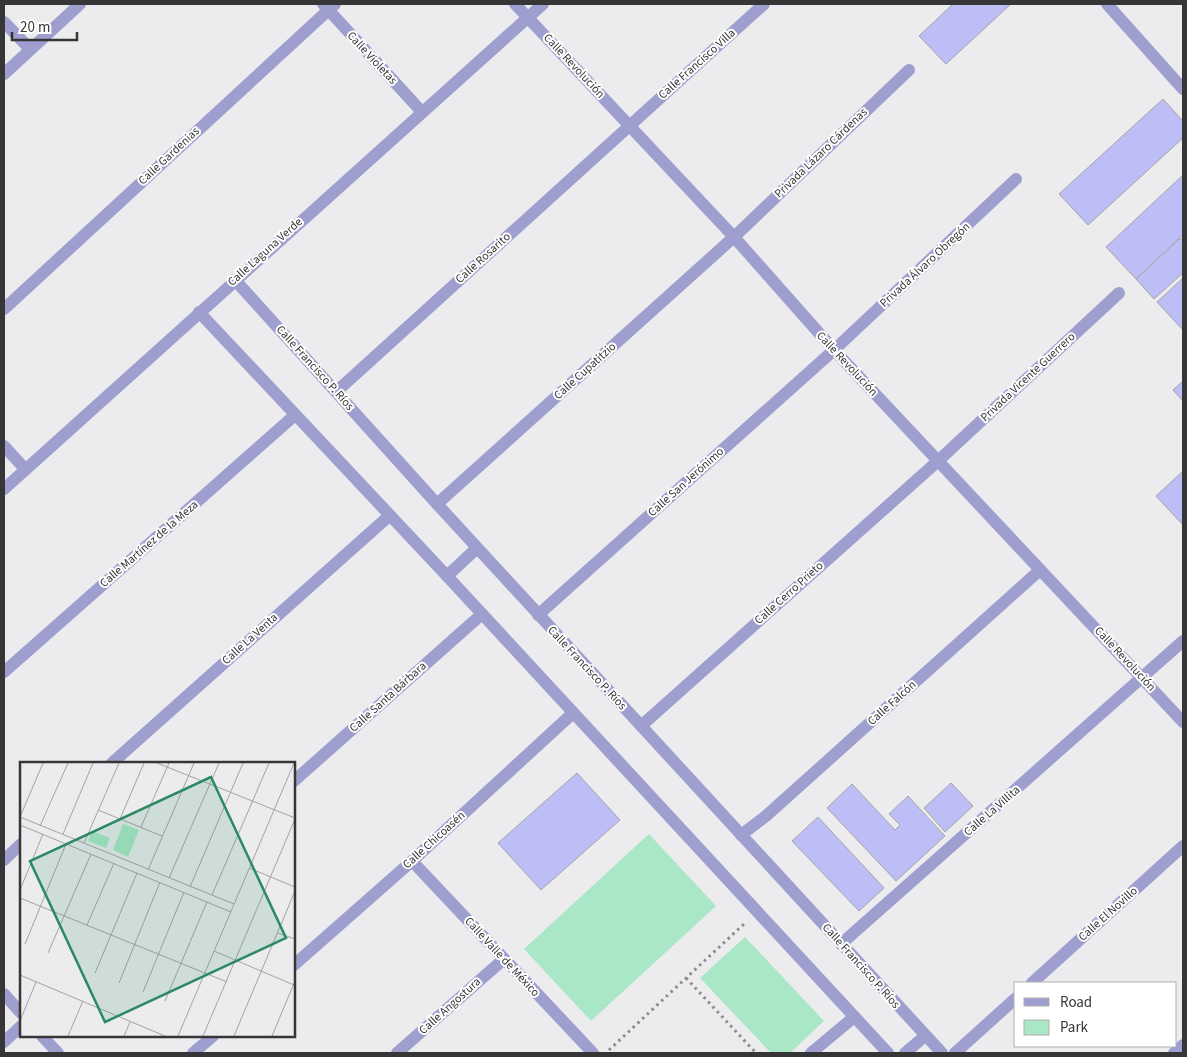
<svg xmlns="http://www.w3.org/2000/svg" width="1187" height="1057" viewBox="0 0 1187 1057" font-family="'Source Sans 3',sans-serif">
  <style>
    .green { fill: #a9e7c6 }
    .building { fill: #bebef6; stroke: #a4a4a7 }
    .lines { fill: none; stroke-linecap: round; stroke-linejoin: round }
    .path { stroke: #8b8b8d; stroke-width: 3; stroke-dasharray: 2.5 4; stroke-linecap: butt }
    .minor { stroke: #9e9ecf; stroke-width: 12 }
    .labels { text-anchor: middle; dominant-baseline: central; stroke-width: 4; stroke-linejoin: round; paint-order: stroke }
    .street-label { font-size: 12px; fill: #363637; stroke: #fff }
    .inset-road { fill: none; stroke: #a3a3a5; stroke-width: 1 }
    .view { fill: #2c8a62; fill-opacity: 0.15; stroke: #2c8a62; stroke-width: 2.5 }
    .inset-edge { fill: none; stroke: #363637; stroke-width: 2.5 }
  </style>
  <rect width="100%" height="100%" fill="#ececef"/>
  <!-- green -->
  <g class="green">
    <polygon points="649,834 716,906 591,1021 524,949"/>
    <polygon points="745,937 824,1021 790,1053 771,1053 700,978"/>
  </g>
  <!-- building -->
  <g class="building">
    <polygon points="953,4 1011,4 946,64 919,36"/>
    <polygon points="1163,99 1183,121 1183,138 1088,225 1059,194"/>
    <polygon points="1183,175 1183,235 1136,279 1106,247"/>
    <polygon points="1180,238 1183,241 1183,273 1154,299 1136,279"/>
    <polygon points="1183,278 1183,330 1157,302"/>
    <polygon points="1183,381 1183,401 1173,390"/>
    <polygon points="1183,471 1183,525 1156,496"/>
    <polygon points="577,773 620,820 541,890 498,843"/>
    <polygon points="951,783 973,806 945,832 924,808"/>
    <polygon points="852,784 895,830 900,825 889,814 908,796 945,836 896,881 827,808"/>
    <polygon points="818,817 884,888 859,911 792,841"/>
  </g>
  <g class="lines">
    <!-- path -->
    <g class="path">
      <polyline points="686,978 756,1053"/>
      <polyline points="609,1050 745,923"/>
    </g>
    <!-- minor -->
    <g class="minor">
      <polyline points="323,4 422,112"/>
      <polyline points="515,4 734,237 834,350 1183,722"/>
      <polyline points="1107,4 1183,89"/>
      <polyline points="4,22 30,49"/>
      <polyline points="4,74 80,4"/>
      <polyline points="235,280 437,504 942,1053"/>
      <polyline points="4,309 335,4"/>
      <polyline points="199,312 447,576 888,1053"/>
      <polyline points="337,391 764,4"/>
      <polyline points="4,446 25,469"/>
      <polyline points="4,489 543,4"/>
      <polyline points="437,504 734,237 909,70"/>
      <polyline points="447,576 477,548"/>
      <polyline points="538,615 834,350 1016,179"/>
      <polyline points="4,672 295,415"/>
      <polyline points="641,726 938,461 1119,293"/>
      <polyline points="112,763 389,516"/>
      <polyline points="294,781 482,614"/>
      <polyline points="741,835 766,816 1040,570"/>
      <polyline points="4,860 21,844"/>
      <polyline points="412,861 593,1053"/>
      <polyline points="841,944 1183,641"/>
      <polyline points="294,965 412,861 573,713"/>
      <polyline points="1032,983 1183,846"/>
      <polyline points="4,994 21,1013"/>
      <polyline points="42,1036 58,1053"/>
      <polyline points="4,1042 21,1026"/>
      <polyline points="193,1053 213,1036"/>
      <polyline points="397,1053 504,959"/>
      <polyline points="811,1053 853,1018"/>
      <polyline points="905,1053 925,1036"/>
      <polyline points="955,1053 1016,998"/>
      <polyline points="1174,1053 1183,1045"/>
    </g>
  </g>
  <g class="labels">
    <!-- street labels -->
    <g class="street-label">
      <text transform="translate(372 58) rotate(47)">Calle Violetas</text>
      <text transform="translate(697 64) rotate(-42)">Calle Francisco Villa</text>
      <text transform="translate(574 66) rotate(47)">Calle Revolución</text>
      <text transform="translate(821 153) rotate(-44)">Privada Lázaro Cárdenas</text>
      <text transform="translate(169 156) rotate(-43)">Calle Gardenias</text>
      <text transform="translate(265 252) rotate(-42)">Calle Laguna Verde</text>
      <text transform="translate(483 258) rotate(-42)">Calle Rosarito</text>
      <text transform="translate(925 265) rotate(-43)">Privada Álvaro Obregón</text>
      <text transform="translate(847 364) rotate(47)">Calle Revolución</text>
      <text transform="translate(315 368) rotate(48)">Calle Francisco P. Ríos</text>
      <text transform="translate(585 371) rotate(-42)">Calle Cupatitzio</text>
      <text transform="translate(1028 377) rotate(-43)">Privada Vicente Guerrero</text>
      <text transform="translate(686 482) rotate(-42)">Calle San Jerónimo</text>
      <text transform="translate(149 544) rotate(-41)">Calle Martínez de la Meza</text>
      <text transform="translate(789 593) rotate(-42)">Calle Cerro Prieto</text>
      <text transform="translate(250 639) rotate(-42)">Calle La Venta</text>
      <text transform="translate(1125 659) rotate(47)">Calle Revolución</text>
      <text transform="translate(587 668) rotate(47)">Calle Francisco P. Ríos</text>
      <text transform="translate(388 697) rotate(-42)">Calle Santa Bárbara</text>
      <text transform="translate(892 703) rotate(-42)">Calle Falcón</text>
      <text transform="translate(992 811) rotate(-41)">Calle La Villita</text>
      <text transform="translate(434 840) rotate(-42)">Calle Chicoasén</text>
      <text transform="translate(1108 914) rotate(-42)">Calle El Novillo</text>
      <text transform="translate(502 957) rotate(47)">Calle Valle de México</text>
      <text transform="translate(861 966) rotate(48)">Calle Francisco P. Ríos</text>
      <text transform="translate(450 1006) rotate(-42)">Calle Angostura</text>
    </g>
  </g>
  <!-- overview -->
  <g transform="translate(20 762)">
    <rect width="275" height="275" fill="#ececef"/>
    <path d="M103 62 119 68 108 95 93 88ZM72 69 90 76 86 86 68 79Z" fill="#a9e7c6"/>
    <path class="inset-road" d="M137 1 275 56M78 48 142 74M0 55 214 142M0 55 23 1M100 57 124 1M0 63 211 150M20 64 48 1M121 65 149 1M43 72 73 1M64 81 99 1M229 106 275 125M128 108 174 1M149 116 199 1M170 125 223 1M0 128 23 72M192 133 249 1M0 136 207 220M67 163 94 101M258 171 275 177M5 182 46 82M194 189 274 223M28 191 71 92M75 211 117 111M0 213 145 274M99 221 140 120M123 230 164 130M145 239 187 140M0 259 16 220M48 274 63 239M104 274 110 260M158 274 274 1M183 274 275 57M214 274 275 129M252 274 275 219"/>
    <path class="view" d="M191 15 266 176 85 260 10 99Z"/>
    <rect width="275" height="275" class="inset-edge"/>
  </g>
  <!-- border -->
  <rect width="1187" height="1057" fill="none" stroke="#363637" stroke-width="10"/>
  <!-- legend -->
  <rect x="1014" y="982" width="162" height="65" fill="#ffffff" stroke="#afafaf"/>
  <rect x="1024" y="998" width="25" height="8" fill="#9e9ecf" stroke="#afafaf"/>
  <text x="1060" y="1007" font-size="15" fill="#363637">Road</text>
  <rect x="1024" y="1020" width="25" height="15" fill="#a9e7c6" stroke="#afafaf"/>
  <text x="1060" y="1032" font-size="15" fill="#363637">Park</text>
  <!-- scale -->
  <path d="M12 32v8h65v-8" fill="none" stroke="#363637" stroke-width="2.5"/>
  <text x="20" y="32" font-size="15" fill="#363637" stroke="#ffffff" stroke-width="4" paint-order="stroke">20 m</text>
</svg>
